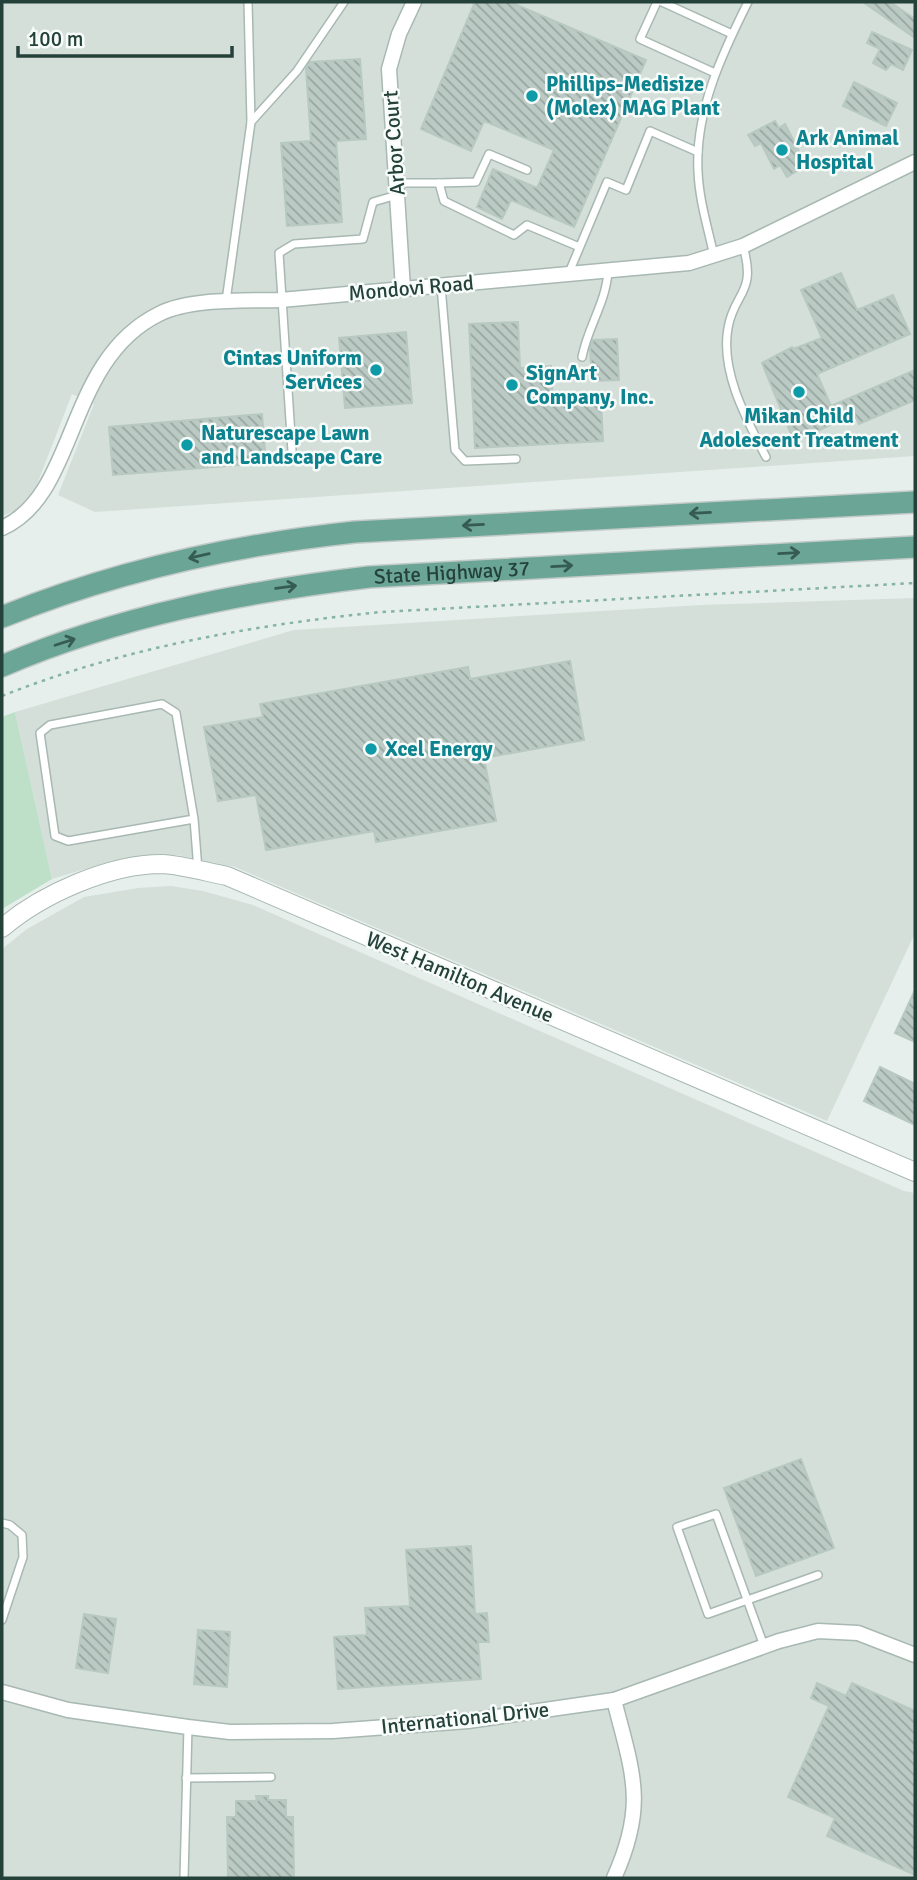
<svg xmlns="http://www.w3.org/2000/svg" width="917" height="1880" viewBox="0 0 917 1880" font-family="Signika,sans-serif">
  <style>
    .built { fill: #d4dfda }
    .park { fill: #bfe0c8 }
    .building { fill: url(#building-back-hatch); stroke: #b8c9c2; stroke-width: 2 }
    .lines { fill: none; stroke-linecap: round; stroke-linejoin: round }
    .service-casing { stroke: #a8b8b2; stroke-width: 10 }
    .minor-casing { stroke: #a8b8b2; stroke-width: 17 }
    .tertiary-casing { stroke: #a8b8b2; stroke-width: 20 }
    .primary-casing { stroke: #c2cac8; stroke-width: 24 }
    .path { stroke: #86b3a5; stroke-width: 2.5; stroke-dasharray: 3.5 5; stroke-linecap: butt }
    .service { stroke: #fff; stroke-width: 7 }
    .minor { stroke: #fff; stroke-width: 14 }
    .tertiary { stroke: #fff; stroke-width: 18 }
    .primary { stroke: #6aa596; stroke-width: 21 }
    .oneway { stroke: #365b51 }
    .culture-dot { fill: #0f9aa8; stroke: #f7fbf9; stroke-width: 2.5 }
    .labels { text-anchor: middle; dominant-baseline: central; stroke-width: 5; stroke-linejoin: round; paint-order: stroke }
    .culture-label { font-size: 21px; font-weight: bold; fill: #0d838f; stroke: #f7fbf9; text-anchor: start }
    .street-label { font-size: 21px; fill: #24423a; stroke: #f7fbf9 }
  </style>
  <defs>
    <pattern id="building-back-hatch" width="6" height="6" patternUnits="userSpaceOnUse" patternTransform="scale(1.75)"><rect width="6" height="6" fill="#bbcac4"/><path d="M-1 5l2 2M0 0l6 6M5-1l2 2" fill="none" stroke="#98a6a0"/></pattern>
  </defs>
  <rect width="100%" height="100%" fill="#e6efeb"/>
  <!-- built -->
  <g class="built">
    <polygon points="2,2 915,2 915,456 95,512 58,495 94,404 72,394 36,487 19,509 2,516"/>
    <polygon points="915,598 915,933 827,1121 235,867 178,855 150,855 108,862 52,879 15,712 294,630 701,605"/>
    <polygon points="171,886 203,891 253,905 904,1191 915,1193 915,1878 2,1878 2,949 27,929 84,897 138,888"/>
  </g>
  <!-- park -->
  <polygon class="park" points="15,712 52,879 2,909 2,717"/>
  <!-- building -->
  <g class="building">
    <polygon points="475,2 510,2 646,60 574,227 511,200 502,219 477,207 493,169 537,188 554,150 484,121 471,151 421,129"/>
    <polygon points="863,2 890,2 915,19 915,38"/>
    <polygon points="872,32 912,50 903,70 891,64 886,70 873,63 880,49 867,43"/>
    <polygon points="360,59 366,139 336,141 342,222 287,226 281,143 311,141 306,69 310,62"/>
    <polygon points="854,82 897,103 886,126 843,106"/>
    <polygon points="775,121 779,128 785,124 801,155 793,159 799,170 787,177 780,165 774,169 761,143 755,146 748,135"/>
    <polygon points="841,273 857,310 893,295 910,334 817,374 831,406 915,370 915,400 859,424 854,413 806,437 805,434 793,439 762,363 792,347 793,349 822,338 801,290"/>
    <polygon points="518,322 520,368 551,366 553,404 601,402 603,441 475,448 469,324"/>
    <polygon points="406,332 412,403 345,408 339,338"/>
    <polygon points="617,339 619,380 592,381 590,349 593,340"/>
    <polygon points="262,414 266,463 113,475 109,427"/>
    <polygon points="570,661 584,740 484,758 496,821 376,842 374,831 266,850 256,795 218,801 204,727 263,717 260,704 468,667 470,679"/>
    <polygon points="915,990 915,1042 895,1033"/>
    <polygon points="880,1067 915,1084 915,1125 864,1101"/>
    <polygon points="801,1459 834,1548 756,1576 724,1488"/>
    <polygon points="471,1546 475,1614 487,1613 489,1642 478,1642 481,1679 338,1689 334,1637 367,1635 365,1608 410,1606 406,1550"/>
    <polygon points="84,1614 116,1619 108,1673 76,1668"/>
    <polygon points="198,1630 230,1632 227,1687 194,1684"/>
    <polygon points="817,1683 846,1696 852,1683 915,1711 915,1875 827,1836 835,1818 788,1797 829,1706 811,1698"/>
    <polygon points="256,1796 268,1796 268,1800 286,1800 286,1817 293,1817 294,1878 228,1878 227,1817 236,1817 236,1801 257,1801"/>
  </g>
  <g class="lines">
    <!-- service casing -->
    <g class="service-casing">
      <g id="service">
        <polyline points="248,2 251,122"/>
        <polyline points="657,2 640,39 715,73"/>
        <polyline points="662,2 732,34"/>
        <polyline points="397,183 439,183 444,201 514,235 527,225 577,246"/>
        <polyline points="439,183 476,182 489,154 527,170"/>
        <path d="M743 246C757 294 734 292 728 328 720 372 747 420 766 457"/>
        <path d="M714 256C708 228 699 200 698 171 695 111 722 54 748 2"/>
        <polyline points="568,275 607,182 626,190 650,131 698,152"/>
        <polyline points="441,286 455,450 465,461 516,459"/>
        <polyline points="226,301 251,122 297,71 344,2"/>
        <path d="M582 357C588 326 606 303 608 271"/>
        <polyline points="292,451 279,253 294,244 363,239 373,202 397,195"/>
        <polyline points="194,819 68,841 55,836 40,733 50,725 162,704 176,713 194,819 198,870"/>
        <polyline points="2,1523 10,1525 22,1535 23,1557 2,1620"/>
        <polyline points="764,1646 716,1514 677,1527 708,1614 818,1575"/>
        <polyline points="186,1778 271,1777"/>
        <polyline points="184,1878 188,1727"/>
      </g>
    </g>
    <!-- minor casing -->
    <g class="minor-casing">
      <g id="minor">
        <polyline points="403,289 389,69 399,34 414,2"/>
        <path d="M2 528C79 494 64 361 159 314 190 298 246 301 281 300L689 263 743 246 915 162"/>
        <polyline points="2,1692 68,1710 188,1727 230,1732 333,1731 468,1721 614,1700 779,1641 818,1631 858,1633 915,1655"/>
        <path d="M614 1700C633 1774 647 1805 614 1878"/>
      </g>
    </g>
    <!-- tertiary casing -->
    <g class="tertiary-casing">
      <path id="tertiary" d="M2 928C42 894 109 864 162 864 183 865 206 872 227 876L915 1172"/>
    </g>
    <!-- primary casing -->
    <g class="primary-casing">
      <g id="primary">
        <path d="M2 617C115 571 233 545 355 532L915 502"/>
        <path id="s1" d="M2 666C119 616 243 592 369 577L915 547"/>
      </g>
    </g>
    <!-- path -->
    <path class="path" d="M2 696C122 648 253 625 381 612L915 583"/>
    <!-- service -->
    <use href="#service" class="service"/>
    <!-- minor -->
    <use href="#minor" class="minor"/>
    <!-- tertiary -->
    <use href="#tertiary" class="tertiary"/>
    <!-- primary -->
    <use href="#primary" class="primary"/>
  </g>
  <!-- one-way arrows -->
  <defs><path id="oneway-shaft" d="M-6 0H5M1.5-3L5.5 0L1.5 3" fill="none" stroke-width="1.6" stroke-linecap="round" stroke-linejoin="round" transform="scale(1.75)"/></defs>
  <g class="oneway">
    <use href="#oneway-shaft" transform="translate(700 513) rotate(177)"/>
    <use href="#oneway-shaft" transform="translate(473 525) rotate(177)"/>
    <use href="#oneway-shaft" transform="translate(789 553) rotate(-3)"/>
    <use href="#oneway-shaft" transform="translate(199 556) rotate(167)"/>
    <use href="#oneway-shaft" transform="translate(562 566) rotate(-3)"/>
    <use href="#oneway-shaft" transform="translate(286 587) rotate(-8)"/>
    <use href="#oneway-shaft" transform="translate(65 642) rotate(-18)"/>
  </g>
  <!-- markers -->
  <g class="culture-dot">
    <circle cx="532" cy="96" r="7"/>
    <circle cx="782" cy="150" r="7"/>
    <circle cx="376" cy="370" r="7"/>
    <circle cx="512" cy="385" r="7"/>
    <circle cx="799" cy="392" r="7"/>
    <circle cx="187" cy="445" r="7"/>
    <circle cx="371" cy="749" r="7"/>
  </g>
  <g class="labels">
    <!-- culture labels -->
    <g class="culture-label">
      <text x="546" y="84">Phillips-Medisize<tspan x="546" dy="24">(Molex) MAG Plant</tspan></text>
      <text x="796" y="138">Ark Animal<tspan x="796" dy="24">Hospital</tspan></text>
      <text x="362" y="358" text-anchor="end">Cintas Uniform<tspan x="362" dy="24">Services</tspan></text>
      <text x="526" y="373">SignArt<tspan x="526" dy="24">Company, Inc.</tspan></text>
      <text x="799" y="416" text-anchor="middle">Mikan Child<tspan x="799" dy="24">Adolescent Treatment</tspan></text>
      <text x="201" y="433">Naturescape Lawn<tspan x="201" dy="24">and Landscape Care</tspan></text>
      <text x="385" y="749">Xcel Energy</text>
    </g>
    <!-- street labels -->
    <g class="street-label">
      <text transform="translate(394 143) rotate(-94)">Arbor Court</text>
      <text transform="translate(411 288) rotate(-5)">Mondovi Road</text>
      <text stroke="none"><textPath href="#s1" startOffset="462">State Highway 37</textPath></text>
      <text transform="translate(460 977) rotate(23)">West Hamilton Avenue</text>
      <text transform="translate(465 1718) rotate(-6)">International Drive</text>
    </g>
  </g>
  <!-- border -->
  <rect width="917" height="1880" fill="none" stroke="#24423a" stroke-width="7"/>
  <!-- scale -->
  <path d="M18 46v10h214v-10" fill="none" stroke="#24423a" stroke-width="3.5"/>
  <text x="28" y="46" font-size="21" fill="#24423a" stroke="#f7fbf9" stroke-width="5" paint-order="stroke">100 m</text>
</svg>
